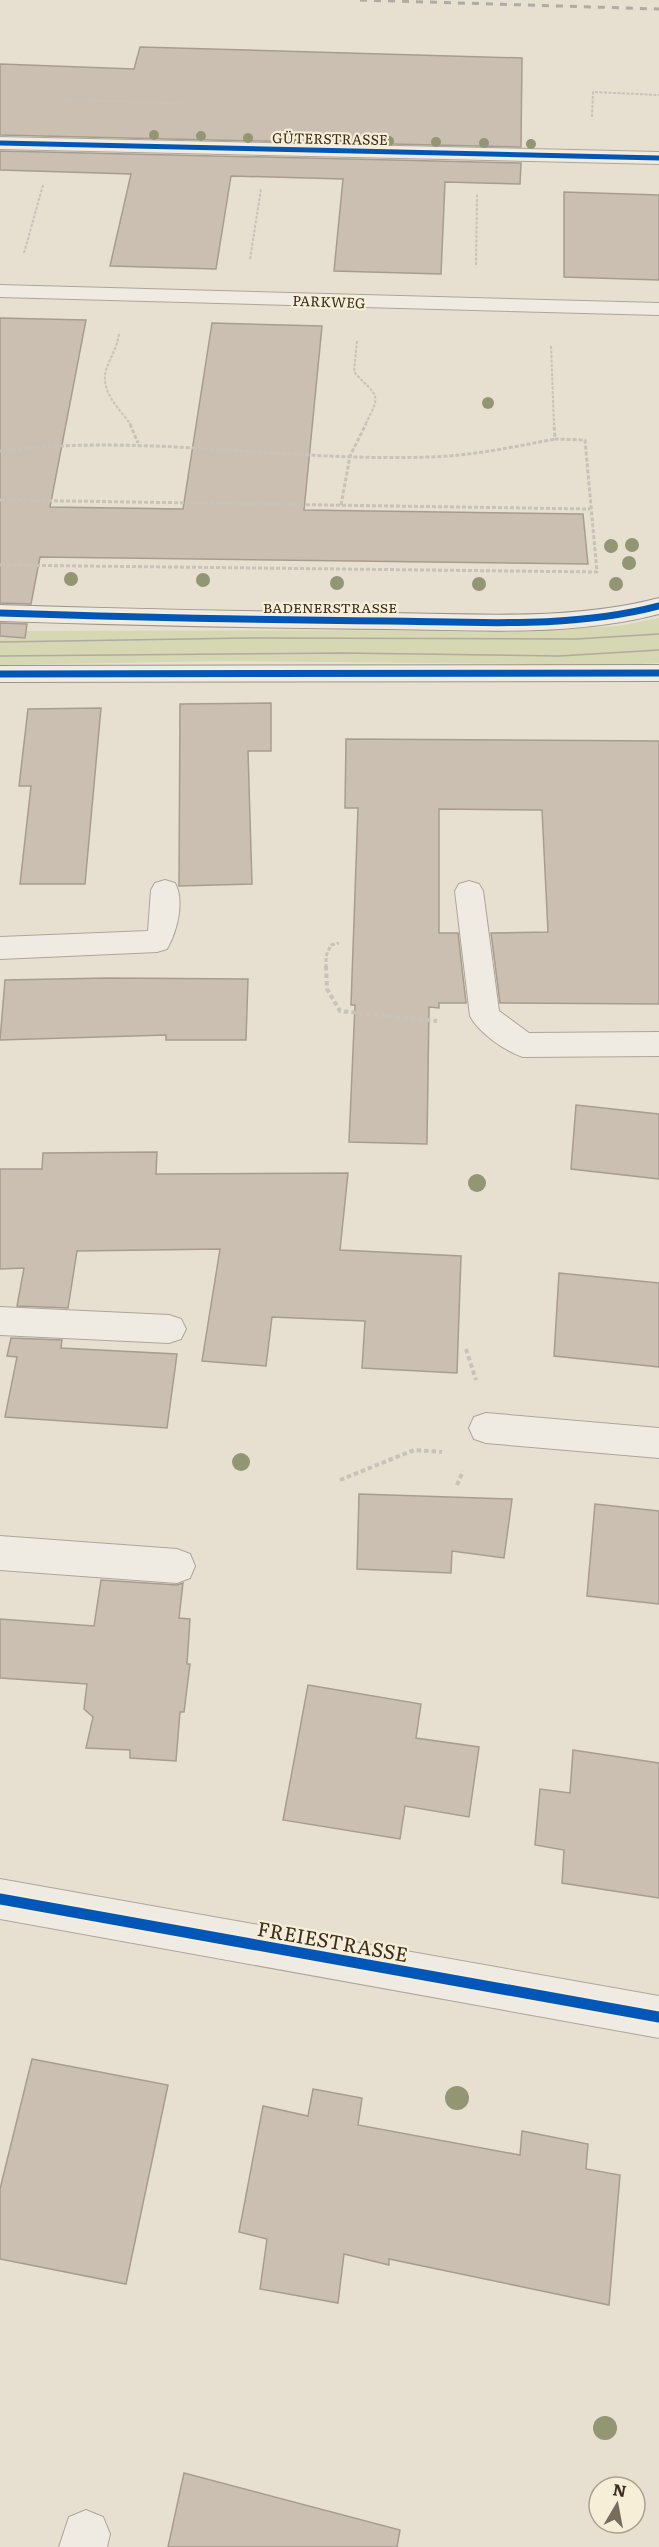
<svg xmlns="http://www.w3.org/2000/svg" width="659" height="2547" viewBox="0 0 659 2547" font-family="Literata,serif">
  <style>
    .green { fill: #d6d7b3 }
    .building { fill: #cbbfb2; stroke: #a89c90; stroke-width: 1.5 }
    .lines { fill: none; stroke-linecap: round; stroke-linejoin: round }
    .lane-casing { stroke: #ada599; stroke-width: 2 }
    .street-casing { stroke: #ada599; stroke-width: 2 }
    .secondary-casing { stroke: #9c958a; stroke-width: 2 }
    .path-far2 { stroke: #c8c2b9; stroke-width: 2; stroke-dasharray: 3 1.5; stroke-linecap: butt }
    .path-far1 { stroke: #c8c2b9; stroke-width: 3; stroke-dasharray: 4 2; stroke-linecap: butt }
    .path { stroke: #c8c2b9; stroke-width: 4; stroke-dasharray: 4.5 3; stroke-linecap: butt }
    .lane { fill: #efebe3; fill-rule: evenodd }
    .street { fill: #efebe3; fill-rule: evenodd }
    .secondary { fill: #efebe3; fill-rule: evenodd }
    .tram { stroke: #afaaa2; stroke-width: 1.5 }
    .rail { stroke: #afaaa2; stroke-width: 3; stroke-dasharray: 7 7; stroke-linecap: butt }
    .cycleway-far2-casing { stroke: #f7eed8; stroke-width: 8 }
    .cycleway-far1-casing { stroke: #f7eed8; stroke-width: 10 }
    .cycleway-casing { stroke: #f7eed8; stroke-width: 15 }
    .cycleway-far2 { stroke: #0057b8; stroke-width: 5 }
    .cycleway-far1 { stroke: #0057b8; stroke-width: 7 }
    .cycleway { stroke: #0057b8; stroke-width: 11 }
    .tree { fill: #929673 }
    .labels { text-anchor: middle; dominant-baseline: central; stroke-width: 4.5; stroke-linejoin: round; paint-order: stroke }
    .far-street-label { font-size: 14px; fill: #3d2e20; stroke: #f7eed8 }
    .near-street-label { font-size: 20px; fill: #3d2e20; stroke: #f7eed8 }
  </style>
  <rect width="100%" height="100%" fill="#e7e0d1"/>
  <!-- green -->
  <polygon class="green" points="659,618 659,663 623,665 225,661 0,665 0,631 548,630 618,626"/>
  <!-- building -->
  <g class="building">
    <polygon points="140,47 522,58 521,147 0,135 0,64 134,69"/>
    <polygon points="0,151 521,163 520,184 445,182 441,274 334,271 343,179 231,176 216,269 110,266 131,174 0,170"/>
    <polygon points="564,192 659,195 659,280 564,277"/>
    <polygon points="0,318 86,320 50,507 183,509 212,323 322,326 304,510 583,514 588,564 40,557 31,604 0,603"/>
    <polygon points="0,623 27,624 25,638 0,636"/>
    <polygon points="271,703 271,751 248,751 252,884 179,886 180,704"/>
    <polygon points="101,708 85,884 20,884 31,786 19,786 28,709"/>
    <polygon points="346,739 659,741 659,1004 500,1003 491,933 548,932 542,810 439,809 439,933 458,933 466,1003 439,1003 439,1008 429,1007 427,1144 349,1142 355,1005 351,1005 358,808 345,808"/>
    <polygon points="107,978 248,979 246,1040 166,1040 166,1035 0,1040 5,980"/>
    <polygon points="576,1105 659,1114 659,1179 571,1169"/>
    <polygon points="157,1152 156,1174 348,1173 340,1250 461,1256 457,1373 362,1368 365,1321 272,1317 266,1366 202,1361 220,1249 77,1251 68,1308 17,1306 24,1268 0,1269 0,1169 42,1169 43,1153"/>
    <polygon points="559,1273 659,1283 659,1367 554,1356"/>
    <polygon points="11,1338 62,1340 61,1348 177,1354 167,1428 5,1417 17,1357 7,1356"/>
    <polygon points="359,1494 512,1499 504,1558 452,1551 451,1573 357,1569"/>
    <polygon points="595,1504 659,1511 659,1604 587,1596"/>
    <polygon points="101,1580 177,1585 183,1583 179,1618 190,1619 187,1664 190,1664 184,1712 180,1712 176,1761 130,1758 130,1750 86,1748 93,1717 84,1709 87,1684 0,1678 0,1619 94,1626"/>
    <polygon points="308,1685 421,1704 416,1738 479,1747 469,1817 405,1806 400,1839 283,1820"/>
    <polygon points="573,1750 659,1763 659,1898 562,1883 564,1850 535,1845 540,1789 570,1793"/>
    <polygon points="32,2059 168,2085 126,2284 0,2259 0,2189"/>
    <polygon points="313,2089 362,2098 358,2125 520,2155 522,2131 588,2144 586,2169 620,2175 609,2305 389,2259 389,2265 344,2254 338,2303 260,2289 267,2239 239,2232 263,2106 308,2116"/>
    <polygon points="184,2473 400,2530 397,2547 168,2547"/>
  </g>
  <g class="lines">
    <!-- lane casing -->
    <g class="lane-casing">
      <g id="lane">
        <polygon points="0,285 659,303 659,315 0,297"/>
        <path d="M165 880 175 883C185 901 177 932 167 949L157 952 0 959V937L148 931 151 890 155 883Z"/>
        <polygon points="0,1307 169,1315 181,1319 186,1329 181,1339 169,1343 0,1335"/>
        <polygon points="486,1413 659,1428 659,1458 486,1443 474,1439 469,1428 474,1417"/>
        <polygon points="0,1536 177,1549 190,1554 195,1566 190,1578 177,1583 0,1570"/>
        <polygon points="86,2510 103,2517 110,2534 107,2547 59,2547 69,2517"/>
      </g>
    </g>
    <!-- street casing -->
    <g class="street-casing">
      <g id="street">
        <polygon points="0,137 659,152 659,164 0,149"/>
        <path d="M469 881 479 884 483 891 499 1011 529 1033 659 1032V1056L523 1057C505 1051 479 1033 470 1016L455 891 459 884Z"/>
        <polygon points="0,1879 659,1996 659,2038 0,1919"/>
      </g>
    </g>
    <!-- secondary casing -->
    <g class="secondary-casing">
      <g id="secondary">
        <path d="M659 598V614C571 637 477 630 387 629 258 628 129 625 0 621V605C129 609 258 612 387 613 477 614 571 621 659 598Z"/>
        <polygon points="659,665 659,681 0,682 0,666"/>
      </g>
    </g>
    <!-- path-far2 -->
    <g class="path-far2">
      <polyline points="64,105 66,100 196,104"/>
      <polyline points="592,117 593,92 659,95"/>
      <polyline points="24,253 43,185"/>
      <polyline points="250,259 261,189"/>
      <polyline points="476,265 477,194"/>
      <path d="M119 334C117 348 110 358 106 370 100 392 120 409 131 425"/>
      <path d="M357 341 354 372C378 398 382 392 365 425"/>
      <polyline points="551,346 554,425"/>
    </g>
    <!-- path-far1 -->
    <g class="path-far1">
      <polyline points="130,424 138,443"/>
      <path d="M0 451C143 433 285 462 429 457 471 456 513 447 555 439"/>
      <polyline points="0,500 590,509"/>
      <polyline points="341,505 350,456 366,424"/>
      <polyline points="0,565 597,572 585,440 555,439 554,424"/>
      <polyline points="326,968 326,956 331,945 339,943"/>
    </g>
    <!-- path -->
    <g class="path">
      <polyline points="326,966 327,989 340,1011 437,1021"/>
      <polyline points="466,1349 476,1380"/>
      <polyline points="340,1480 414,1450 442,1452"/>
      <polyline points="457,1485 463,1471"/>
    </g>
    <!-- lane -->
    <use href="#lane" class="lane"/>
    <!-- street -->
    <use href="#street" class="street"/>
    <!-- secondary -->
    <use href="#secondary" class="secondary"/>
    <!-- tram -->
    <g class="tram">
      <polyline points="0,642 249,638 576,639 659,634"/>
      <polyline points="0,656 342,653 559,656 659,650"/>
    </g>
    <!-- rail -->
    <polyline class="rail" points="360,0 659,9"/>
    <!-- cycleway-far2 casing -->
    <g class="cycleway-far2-casing">
      <polyline id="cycleway-far2" points="0,143 659,158"/>
    </g>
    <!-- cycleway-far1 casing -->
    <g class="cycleway-far1-casing">
      <g id="cycleway-far1">
        <path d="M0 613C129 617 258 620 387 621 477 622 571 629 659 606"/>
        <polyline points="0,674 659,673"/>
      </g>
    </g>
    <!-- cycleway casing -->
    <g class="cycleway-casing">
      <polyline id="cycleway" points="0,1899 659,2017"/>
    </g>
    <!-- cycleway-far2 -->
    <use href="#cycleway-far2" class="cycleway-far2"/>
    <!-- cycleway-far1 -->
    <use href="#cycleway-far1" class="cycleway-far1"/>
    <!-- cycleway -->
    <use href="#cycleway" class="cycleway"/>
  </g>
  <!-- trees -->
  <g class="tree">
    <circle cx="154" cy="135" r="5"/>
    <circle cx="201" cy="136" r="5"/>
    <circle cx="248" cy="138" r="5"/>
    <circle cx="295" cy="139" r="5"/>
    <circle cx="342" cy="140" r="5"/>
    <circle cx="389" cy="141" r="5"/>
    <circle cx="436" cy="142" r="5"/>
    <circle cx="484" cy="143" r="5"/>
    <circle cx="531" cy="144" r="5"/>
    <circle cx="488" cy="403" r="6"/>
    <circle cx="632" cy="545" r="7"/>
    <circle cx="611" cy="546" r="7"/>
    <circle cx="629" cy="563" r="7"/>
    <circle cx="71" cy="579" r="7"/>
    <circle cx="203" cy="580" r="7"/>
    <circle cx="337" cy="583" r="7"/>
    <circle cx="479" cy="584" r="7"/>
    <circle cx="616" cy="584" r="7"/>
    <circle cx="477" cy="1183" r="9"/>
    <circle cx="241" cy="1462" r="9"/>
    <circle cx="457" cy="2098" r="12"/>
    <circle cx="605" cy="2428" r="12"/>
  </g>
  <g class="labels">
    <!-- far-street labels -->
    <g class="far-street-label">
      <text transform="translate(330 138) rotate(1)">GÜTERSTRASSE</text>
      <text transform="translate(329 301) rotate(2)">PARKWEG</text>
      <text x="330" y="607">BADENERSTRASSE</text>
    </g>
    <!-- near-street labels -->
    <g class="near-street-label">
      <text transform="translate(333 1940) rotate(10)">FREIESTRASSE</text>
    </g>
  </g>
  <!-- north arrow -->
  <g transform="translate(617 2505) rotate(10)"><circle r="28" fill="#f7eed8" stroke="#ada18e" stroke-width="1.5"/>
  <path d="M0-4.5L10 22L0 15L-10 22Z" fill="#786c5e"/>
  <text y="-9" font-size="16" font-weight="bold" text-anchor="middle" fill="#3d2e20">N</text>
  </g>
</svg>
